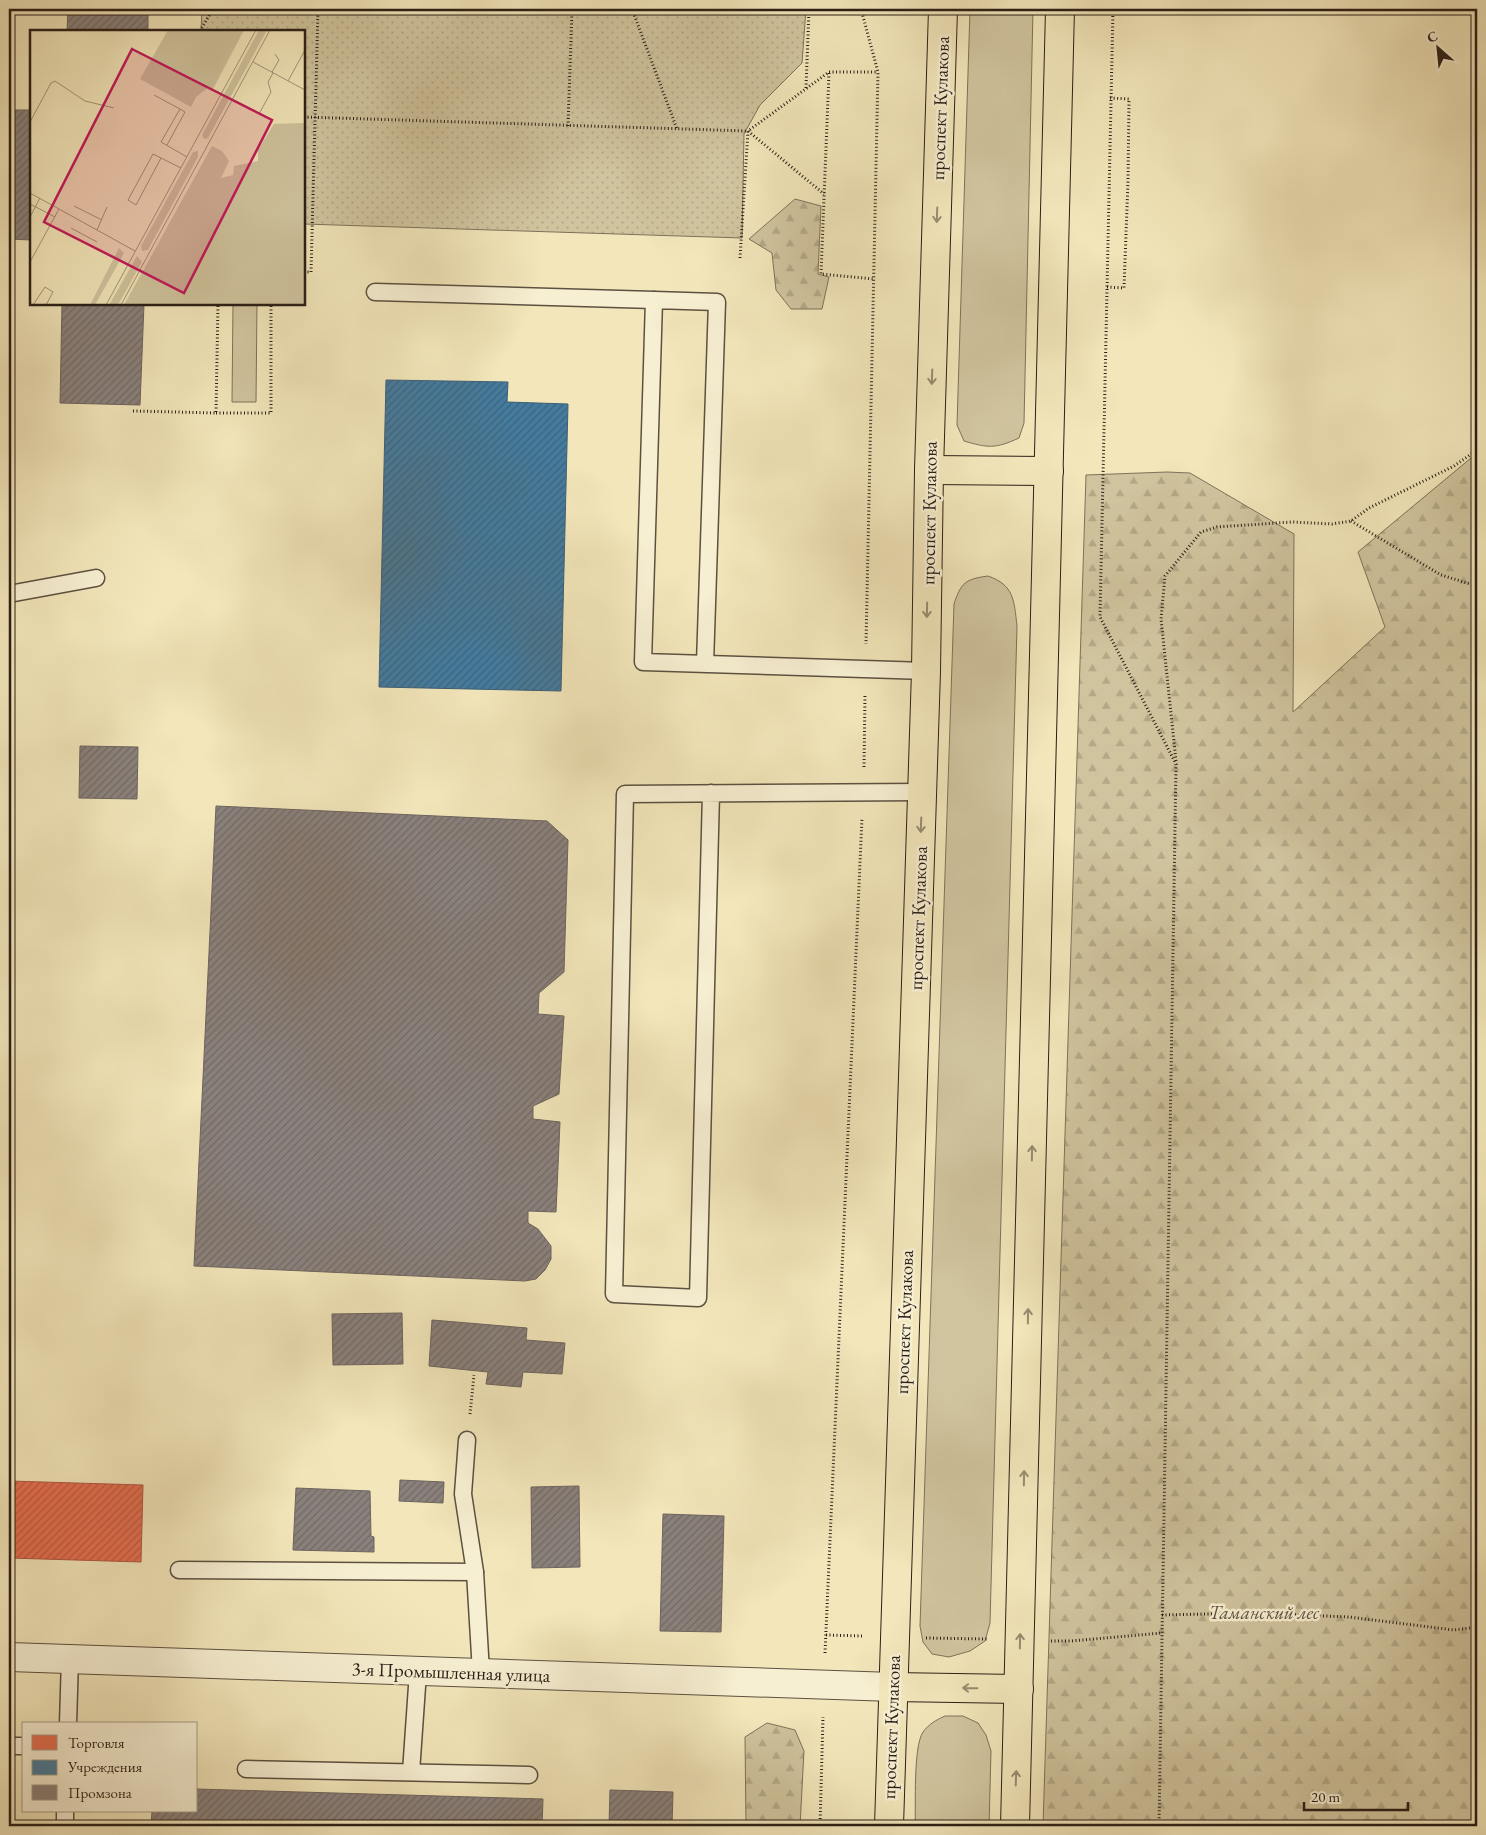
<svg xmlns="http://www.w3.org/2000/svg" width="1486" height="1835" viewBox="0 0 1486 1835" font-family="'EB Garamond',serif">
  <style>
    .grass { fill: #d0c49e; stroke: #7d725a }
    .forest { fill: url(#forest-firs); stroke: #7d725a }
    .park { fill: url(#park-dots); stroke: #7d725a }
    .shops { fill: url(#shops-hatch); stroke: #ae5740 }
    .public { fill: url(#public-hatch); stroke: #3d5f75 }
    .industry { fill: url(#industry-hatch); stroke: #6d645e }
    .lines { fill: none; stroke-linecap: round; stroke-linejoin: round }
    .lane-casing { stroke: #5c5140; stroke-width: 19 }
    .street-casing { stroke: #5c5140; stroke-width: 30 }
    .primary-casing { stroke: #2a1f17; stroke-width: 30 }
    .path { stroke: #2a1f17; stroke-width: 3; stroke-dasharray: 1 2.5; stroke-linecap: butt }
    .lane { stroke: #f7efd2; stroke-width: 16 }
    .street { stroke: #f7efd2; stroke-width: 28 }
    .primary { stroke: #f2e6ba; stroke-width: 28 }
    .oneway { stroke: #988c71 }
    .labels { text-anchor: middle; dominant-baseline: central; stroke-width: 5; stroke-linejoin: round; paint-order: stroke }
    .street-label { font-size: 19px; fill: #2a1f17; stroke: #f7efd2 }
    .park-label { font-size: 19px; font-style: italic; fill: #5c5140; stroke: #f7efd2 }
    .inset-road { fill: none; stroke: #a29679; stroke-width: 1 }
    .view { fill: #c2185b; fill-opacity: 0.15; stroke: #c2185b; stroke-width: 2.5 }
    .inset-edge { fill: none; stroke: #2a1f17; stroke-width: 2.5 }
  </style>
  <defs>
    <pattern id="forest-firs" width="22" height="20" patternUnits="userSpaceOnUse" patternTransform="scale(1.25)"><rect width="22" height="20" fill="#d0c49e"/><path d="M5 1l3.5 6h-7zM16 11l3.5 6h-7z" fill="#b3a887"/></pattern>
    <pattern id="park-dots" width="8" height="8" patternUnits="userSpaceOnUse" patternTransform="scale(1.25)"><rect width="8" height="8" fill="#d0c49e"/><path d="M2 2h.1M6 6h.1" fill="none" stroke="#b3a887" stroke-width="1.8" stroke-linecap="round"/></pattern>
    <pattern id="shops-hatch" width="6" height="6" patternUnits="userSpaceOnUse" patternTransform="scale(1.25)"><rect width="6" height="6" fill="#e76f51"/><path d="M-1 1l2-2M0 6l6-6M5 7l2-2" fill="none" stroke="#bb5b42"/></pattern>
    <pattern id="public-hatch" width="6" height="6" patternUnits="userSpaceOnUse" patternTransform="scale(1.25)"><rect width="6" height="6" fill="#457b9d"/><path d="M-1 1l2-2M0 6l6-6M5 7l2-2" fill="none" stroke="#3a647f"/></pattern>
    <pattern id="industry-hatch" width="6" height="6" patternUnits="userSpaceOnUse" patternTransform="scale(1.25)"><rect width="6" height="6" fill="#8a817c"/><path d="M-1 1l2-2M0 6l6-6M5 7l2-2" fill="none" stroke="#716965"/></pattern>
  </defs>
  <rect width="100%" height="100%" fill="#f2e6ba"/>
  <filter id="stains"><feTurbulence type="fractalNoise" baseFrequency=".004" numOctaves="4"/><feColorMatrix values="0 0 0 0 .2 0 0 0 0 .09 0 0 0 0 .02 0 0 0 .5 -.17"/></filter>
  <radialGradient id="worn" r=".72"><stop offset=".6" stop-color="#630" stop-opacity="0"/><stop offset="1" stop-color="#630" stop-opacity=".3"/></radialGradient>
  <!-- grass -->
  <g class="grass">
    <path d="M970 9H1033L1024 423 1019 438C995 449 988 448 964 441L957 425Z"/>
    <polygon points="233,304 257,304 256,402 232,402"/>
    <path d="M988 576C1014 585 1014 600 1017 626L990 1623 985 1641 970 1651 949 1657 932 1654 923 1642 920 1626 954 604C961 583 965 579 988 576Z"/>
    <path d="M945 1716H963L978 1723 986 1735 991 1751 989 1826H915C916 1806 913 1747 923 1732 929 1724 936 1720 945 1716Z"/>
  </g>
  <!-- forest -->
  <g class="forest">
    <polygon points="795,199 821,206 818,274 829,277 822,309 791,309 776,290 772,253 749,239"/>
    <polygon points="1477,453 1477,1826 1043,1826 1086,475 1167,472 1190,473 1294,534 1293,712 1385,627 1358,552"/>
    <polygon points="767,1723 795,1730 804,1751 800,1826 746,1826 745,1737"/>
  </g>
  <!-- park -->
  <polygon class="park" points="202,9 806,9 802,63 760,105 744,134 742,238 304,224 304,31 201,31"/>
  <!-- shops -->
  <polygon class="shops" points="9,1481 143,1485 141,1562 9,1558"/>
  <!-- public -->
  <polygon class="public" points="386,380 508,382 507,402 568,404 561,691 379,687"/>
  <!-- industry -->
  <g class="industry">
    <polygon points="68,9 148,9 148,31 67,31"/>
    <polygon points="9,110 31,110 31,240 9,239"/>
    <polygon points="62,304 144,304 140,405 60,403"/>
    <polygon points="80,746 138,747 137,799 79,798"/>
    <polygon points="216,806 547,821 568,840 564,972 539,993 538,1014 564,1016 559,1094 533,1106 533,1119 560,1122 556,1212 528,1211 528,1223 538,1229 551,1246 551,1259 545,1270 536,1279 525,1281 194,1266"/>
    <polygon points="402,1313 403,1364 333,1365 332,1314"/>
    <polygon points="432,1320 527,1328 526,1340 565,1343 562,1374 523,1372 521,1387 486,1384 488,1372 429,1366"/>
    <polygon points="400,1480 444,1482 443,1503 399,1501"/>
    <polygon points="579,1486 580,1567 532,1568 531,1487"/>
    <polygon points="296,1488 370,1491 371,1536 374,1537 374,1552 293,1550"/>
    <polygon points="663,1514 724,1516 721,1632 660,1631"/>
    <polygon points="196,1789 543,1799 542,1826 151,1826 152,1811 196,1811"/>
    <polygon points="610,1790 673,1792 672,1826 609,1826"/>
  </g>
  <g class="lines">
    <!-- lane casing -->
    <g class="lane-casing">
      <g id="lane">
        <polyline points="375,292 654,300"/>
        <polyline points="9,594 96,578"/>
        <polyline points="705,664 717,302 654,300 643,662 926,671"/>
        <polyline points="711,793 698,1298 614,1294 625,794 922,792"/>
        <polyline points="467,1440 463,1494 475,1572 481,1672"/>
        <polyline points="179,1570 475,1572"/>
        <polyline points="68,1724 70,1658"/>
        <polyline points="9,1746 24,1746"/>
        <polyline points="246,1769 529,1775"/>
        <polyline points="411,1772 418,1672"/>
        <polyline points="65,1826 65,1811"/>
      </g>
    </g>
    <!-- street casing -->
    <g class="street-casing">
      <polyline id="street" points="9,1657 893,1687"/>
    </g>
    <!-- primary casing -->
    <g class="primary-casing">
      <g id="primary">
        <polyline points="929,470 1049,471"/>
        <polyline points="893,1687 1019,1689"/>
        <polyline points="889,1826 926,671 929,470 943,9"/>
        <polyline points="1015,1826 1060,9"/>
      </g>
    </g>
    <!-- path -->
    <g class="path">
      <polyline points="632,9 677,129"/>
      <polyline points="861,9 878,72 866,644"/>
      <polyline points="1113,9 1100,617 1176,764 1159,1826"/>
      <polyline points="200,31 213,9"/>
      <polyline points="829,73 821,274 874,279"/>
      <polyline points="806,88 809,9"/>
      <polyline points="304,117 748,131 824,194"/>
      <polyline points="568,126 572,9"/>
      <polyline points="740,258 748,131 829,72 878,72"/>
      <polyline points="304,272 311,272 318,9"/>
      <polyline points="1107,287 1124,288 1128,181 1129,99 1110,98"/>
      <polyline points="133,411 216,413 218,304"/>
      <polyline points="216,413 271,413 271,304"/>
      <polyline points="1351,521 1441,575 1477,586"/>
      <polyline points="1176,761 1161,619 1165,576 1201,532 1217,527 1292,522 1332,524 1351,521 1369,508 1454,466 1477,450"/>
      <polyline points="864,767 865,695"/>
      <polyline points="470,1414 474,1375"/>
      <polyline points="1162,1615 1252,1613 1349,1617 1454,1630 1477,1627"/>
      <polyline points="826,1635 863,1636"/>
      <polyline points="926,1638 987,1639"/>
      <polyline points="1051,1641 1071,1641 1162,1633"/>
      <polyline points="825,1653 862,818"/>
      <polyline points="820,1826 823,1717"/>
    </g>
    <!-- lane -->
    <use href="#lane" class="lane"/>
    <!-- street -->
    <use href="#street" class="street"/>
    <!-- primary -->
    <use href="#primary" class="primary"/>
  </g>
  <!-- one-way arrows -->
  <defs><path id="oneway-shaft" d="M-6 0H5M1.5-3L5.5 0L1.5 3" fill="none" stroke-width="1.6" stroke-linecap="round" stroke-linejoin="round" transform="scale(1.25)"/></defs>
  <g class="oneway">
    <use href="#oneway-shaft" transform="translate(937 215) rotate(92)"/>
    <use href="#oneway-shaft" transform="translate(932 377) rotate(92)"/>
    <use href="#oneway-shaft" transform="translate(927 610) rotate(91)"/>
    <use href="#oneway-shaft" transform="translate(921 825) rotate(92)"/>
    <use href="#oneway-shaft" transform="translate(1032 1153) rotate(-89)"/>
    <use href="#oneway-shaft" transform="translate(1028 1316) rotate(-89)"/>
    <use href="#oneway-shaft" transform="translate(1024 1478) rotate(-89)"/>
    <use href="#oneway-shaft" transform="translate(1020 1641) rotate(-89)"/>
    <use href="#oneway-shaft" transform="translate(970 1688) rotate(-179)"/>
    <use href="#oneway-shaft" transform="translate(1016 1778) rotate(-88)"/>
  </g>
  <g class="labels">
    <!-- street labels -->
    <g class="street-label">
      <text transform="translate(940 108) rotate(-88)">проспект Кулакова</text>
      <text transform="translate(929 513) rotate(-89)">проспект Кулакова</text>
      <text transform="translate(918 918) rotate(-88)">проспект Кулакова</text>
      <text transform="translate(904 1322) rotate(-88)">проспект Кулакова</text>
      <text transform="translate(451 1672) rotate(2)">3-я Промышленная улица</text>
      <text transform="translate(891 1727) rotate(-88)">проспект Кулакова</text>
    </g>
    <!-- park labels -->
    <g class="park-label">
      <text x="1264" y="1612">Таманский лес</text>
    </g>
  </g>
  <!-- overview -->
  <g transform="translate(30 30)">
    <rect width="275" height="275" fill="#f2e6ba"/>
    <path d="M229 0H237L178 108 174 109 172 105ZM168 121V127L118 220 112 221 111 216 163 122ZM107 226 112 232 88 275H79Z" fill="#d0c49e"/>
    <path d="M275 93V275H94L182 116 192 121 199 131 191 148 203 145 204 136 228 131V120L244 94ZM89 218 94 223 65 275H60Z" fill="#d0c49e"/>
    <path d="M138 0H214L183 59 179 57 166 67 161 77 110 49Z" fill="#d0c49e"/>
    <path class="inset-road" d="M223 32 275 60M242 42 249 30 245 24M258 51 275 20M124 65 150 79M229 84 241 62 238 52 243 43M0 92 21 53 25 51 55 71 84 78M137 115 155 82 150 79 131 112 157 127M131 128 106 175 98 170 123 124 151 138M0 163 105 221M0 174 25 187M44 176 72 190M0 187 10 168M41 198 67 212M67 200 77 177M0 232 29 179M3 275 15 257 23 262 16 275M76 275 226 0M91 275 240 0"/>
    <path class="view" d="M102 19 242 90 154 263 14 192Z"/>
    <rect width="275" height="275" class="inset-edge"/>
  </g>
  <!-- margin -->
  <rect width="1486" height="1835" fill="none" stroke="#f2e6ba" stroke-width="30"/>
  <rect x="10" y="10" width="1466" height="1815" fill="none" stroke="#2a1f17" stroke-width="2.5"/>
  <rect x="15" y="15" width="1456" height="1805" fill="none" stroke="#2a1f17"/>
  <!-- legend -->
  <rect x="22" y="1722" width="175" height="90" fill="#f7efd2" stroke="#a59c87"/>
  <rect x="32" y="1735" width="25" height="15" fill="#e76f51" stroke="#a59c87"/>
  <text x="68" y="1748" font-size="15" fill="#2a1f17">Торговля</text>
  <rect x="32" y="1760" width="25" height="15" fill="#457b9d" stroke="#a59c87"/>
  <text x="68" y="1772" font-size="15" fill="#2a1f17">Учреждения</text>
  <rect x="32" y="1785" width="25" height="15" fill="#8a817c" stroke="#a59c87"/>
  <text x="68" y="1798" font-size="15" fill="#2a1f17">Промзона</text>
  <!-- north arrow -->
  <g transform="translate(1438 48) rotate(333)" stroke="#f7efd2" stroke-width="4" paint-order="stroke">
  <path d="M0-4L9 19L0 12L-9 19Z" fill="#2a1f17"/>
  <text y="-8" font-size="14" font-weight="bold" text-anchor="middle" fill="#2a1f17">С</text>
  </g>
  <!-- scale -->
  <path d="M1304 1802v8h104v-8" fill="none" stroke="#2a1f17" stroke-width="2.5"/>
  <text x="1311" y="1802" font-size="15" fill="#2a1f17" stroke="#f7efd2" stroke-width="4" paint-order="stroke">20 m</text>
  <rect width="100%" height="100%" filter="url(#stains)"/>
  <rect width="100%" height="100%" fill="url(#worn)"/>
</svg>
